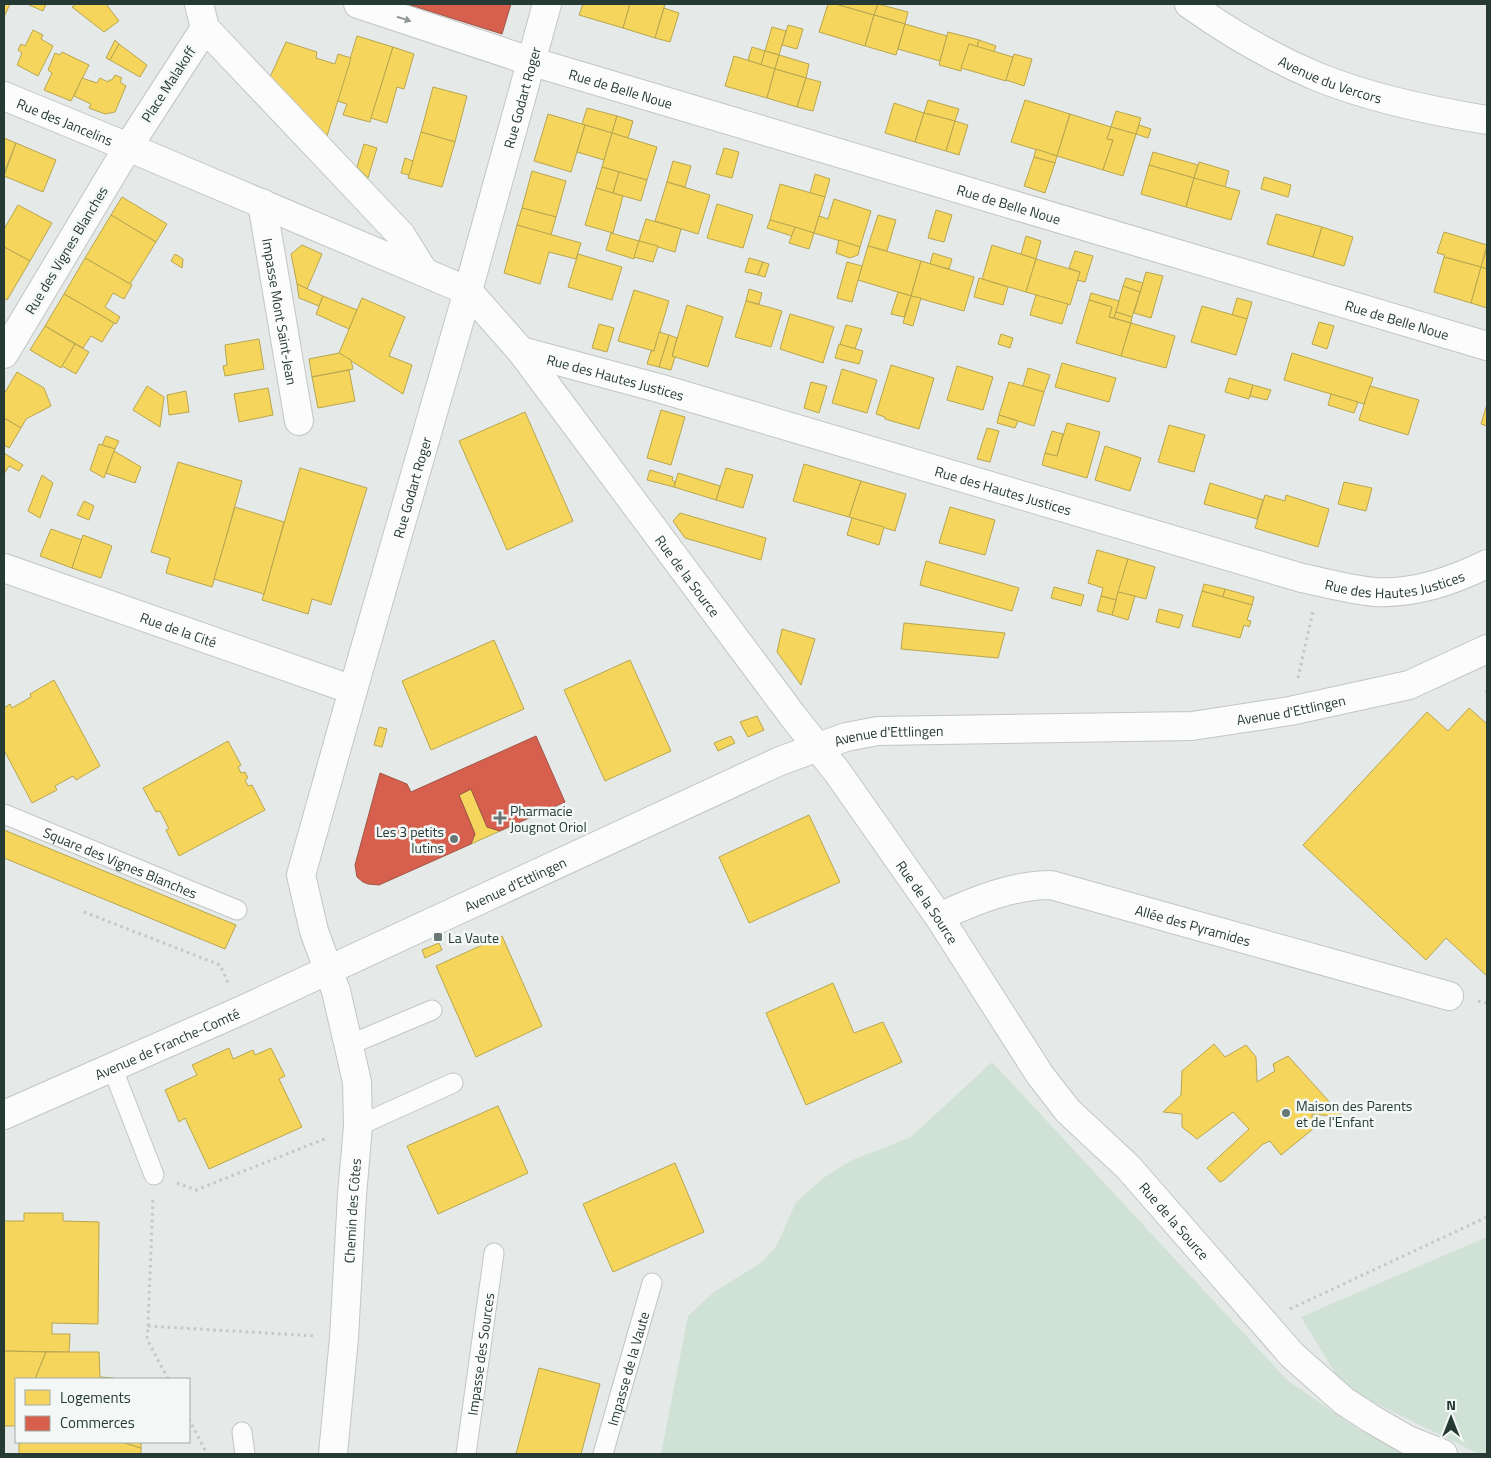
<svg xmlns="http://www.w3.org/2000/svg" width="1491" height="1458" viewBox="0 0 1491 1458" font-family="'Titillium Web',sans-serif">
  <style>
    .green { fill: #d0e1d5 }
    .homes { fill: #f6d55c; stroke: #b7a650 }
    .shops { fill: #d6604d; stroke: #a15546 }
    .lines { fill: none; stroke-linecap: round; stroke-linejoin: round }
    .service-casing { stroke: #c2c6c4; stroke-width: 21 }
    .minor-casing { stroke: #c2c6c4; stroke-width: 30 }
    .tertiary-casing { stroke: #c2c6c4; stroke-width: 30 }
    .path { stroke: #c2c9c5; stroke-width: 3; stroke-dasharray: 2.5 4; stroke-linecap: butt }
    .service { stroke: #fbfcfb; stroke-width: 19 }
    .minor { stroke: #fbfcfb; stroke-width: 28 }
    .tertiary { stroke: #fbfcfb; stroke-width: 28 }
    .oneway { fill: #909b98 }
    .poi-dot { fill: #687773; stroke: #f3f8f6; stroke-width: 2 }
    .labels { text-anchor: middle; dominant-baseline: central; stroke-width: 5; stroke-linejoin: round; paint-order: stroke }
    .street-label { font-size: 14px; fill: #253a35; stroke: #f3f8f6 }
    .poi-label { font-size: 14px; fill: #253a35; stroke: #f3f8f6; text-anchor: start }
  </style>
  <rect width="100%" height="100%" fill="#e5e9e7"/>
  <!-- green -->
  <g class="green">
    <polygon points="992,1062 1287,1380 1358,1429 1408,1454 661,1454 688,1316 714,1292 762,1262 777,1245 796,1202 826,1176 850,1161 911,1137"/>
    <polygon points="1487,1237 1487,1454 1479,1454 1344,1388 1301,1317"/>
  </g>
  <!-- homes -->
  <g class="homes">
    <polygon points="4,4 10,4 4,17"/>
    <polygon points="27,4 46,4 43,11"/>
    <polygon points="76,4 106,4 119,21 104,32 72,7"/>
    <polygon points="583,4 630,4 623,28 579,15"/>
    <polygon points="630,4 665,4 655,38 623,28"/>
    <polygon points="828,4 836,4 874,15 865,46 819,32"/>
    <polygon points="836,4 878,4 874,15"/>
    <polygon points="878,4 908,12 905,24 874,15"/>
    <polygon points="664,8 679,13 670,42 655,38"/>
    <polygon points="874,15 905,24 896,55 865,46"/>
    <polygon points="905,24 947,36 940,61 898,49"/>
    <polygon points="788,25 803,29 797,49 782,45"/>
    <polygon points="772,27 786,31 779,55 765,51"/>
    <polygon points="33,30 43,35 41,39 53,46 38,76 17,65 22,53 18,50 21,44 25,46"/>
    <polygon points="948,32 979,40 977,47 969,44 961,71 939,65"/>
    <polygon points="357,36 393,47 370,122 343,115 347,104 337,101"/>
    <polygon points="115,40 119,44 110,60 106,58"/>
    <polygon points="979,40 996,46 994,52 977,47"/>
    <polygon points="286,42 317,52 316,58 335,64 338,54 351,58 327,136 270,77"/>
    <polygon points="119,44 147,65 140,77 110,60"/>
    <polygon points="969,44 1013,57 1006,81 961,68"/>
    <polygon points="393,47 414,54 404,89 397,87 387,123 371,118"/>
    <polygon points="752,47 765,51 761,65 748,60"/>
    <polygon points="765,51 779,55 775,69 761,65"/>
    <polygon points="62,52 89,65 71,101 44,90 52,73 48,70 55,53 60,55"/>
    <polygon points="1014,54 1032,59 1024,86 1006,80"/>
    <polygon points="779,55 809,64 806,78 775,69"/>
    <polygon points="734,56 775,69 767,98 725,86"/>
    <polygon points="775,69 806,78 797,107 767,98"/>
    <polygon points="115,75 122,78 120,82 126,86 115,112 105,114 89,108 91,104 74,96 82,78 97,83 100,78 108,82 109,80 112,80"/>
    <polygon points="806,78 821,82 813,111 797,107"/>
    <polygon points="433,87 467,96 455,142 421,132"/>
    <polygon points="928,100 959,109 955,121 924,113"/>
    <polygon points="1025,100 1070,114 1057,156 1011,142"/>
    <polygon points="894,103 924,113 915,142 885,133"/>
    <polygon points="587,108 617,116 612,133 582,124"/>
    <polygon points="1116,111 1141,118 1136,134 1111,127"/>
    <polygon points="924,113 955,121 946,151 915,142"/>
    <polygon points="548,114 585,125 571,172 534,161"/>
    <polygon points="1070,114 1111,127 1107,139 1113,140 1103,170 1057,156"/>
    <polygon points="617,116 633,121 628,138 612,133"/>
    <polygon points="955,121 968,125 959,155 946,151"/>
    <polygon points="585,125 612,133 604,160 577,152"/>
    <polygon points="1139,125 1151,129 1148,138 1136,134"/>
    <polygon points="1111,127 1136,134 1123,176 1103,170 1113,140 1107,139"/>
    <polygon points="421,132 455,142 442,187 408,178"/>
    <polygon points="612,133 657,147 647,180 602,167"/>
    <polygon points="4,138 16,143 4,173"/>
    <polygon points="16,143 56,160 43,192 4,176"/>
    <polygon points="364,144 377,148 368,178 357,167"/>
    <polygon points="724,148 739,152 732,178 716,174"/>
    <polygon points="1036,149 1057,156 1055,163 1034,157"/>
    <polygon points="1153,152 1198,165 1194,178 1149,165"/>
    <polygon points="1034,157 1055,163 1045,193 1024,186"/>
    <polygon points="405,158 413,161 409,175 401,173"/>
    <polygon points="673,161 691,166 685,187 667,182"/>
    <polygon points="1199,162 1229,171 1225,187 1194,178"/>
    <polygon points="1149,165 1194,178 1186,207 1141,194"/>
    <polygon points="602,167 619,172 613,193 596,188"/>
    <polygon points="532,171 566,181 556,217 522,208"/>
    <polygon points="619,172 647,180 641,201 613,193"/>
    <polygon points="815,174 830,179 825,197 810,193"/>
    <polygon points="1264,177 1291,185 1288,197 1261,189"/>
    <polygon points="1194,178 1240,191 1231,220 1186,207"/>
    <polygon points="667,182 710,195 698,234 655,221"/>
    <polygon points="780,184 825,197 814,233 770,220"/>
    <polygon points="596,188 623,196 613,233 585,225"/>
    <polygon points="122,197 167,224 156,242 111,215"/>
    <polygon points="834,199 871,211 860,247 814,233 819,216 828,219"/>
    <polygon points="717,204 753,215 743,248 707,238"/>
    <polygon points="18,205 52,223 30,261 4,247 4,229"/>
    <polygon points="522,208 556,217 551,235 517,225"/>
    <polygon points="936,210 952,215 944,242 928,238"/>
    <polygon points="1276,214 1322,227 1313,257 1267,244"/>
    <polygon points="111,215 156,242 130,284 85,258"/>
    <polygon points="878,215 896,220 887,251 868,246"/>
    <polygon points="646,219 681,229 675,252 639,241"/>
    <polygon points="770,220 795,227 792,236 767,228"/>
    <polygon points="517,225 581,243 576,259 549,252 540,284 504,273"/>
    <polygon points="795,227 814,233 809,249 789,243"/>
    <polygon points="1322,227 1353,237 1344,266 1313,257"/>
    <polygon points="1444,232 1487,245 1481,267 1444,257 1445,255 1437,253"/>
    <polygon points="611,233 639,241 634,259 606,250"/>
    <polygon points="1026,236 1041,241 1036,259 1021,254"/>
    <polygon points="839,240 860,247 858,255 850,258 836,253"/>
    <polygon points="639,241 658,246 653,262 634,257"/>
    <polygon points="302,245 322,254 307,289 297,284 291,254"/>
    <polygon points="992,245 1036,259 1026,292 982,279"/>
    <polygon points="868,246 921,261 911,296 858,280"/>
    <polygon points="4,247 30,261 7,300 4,298"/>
    <polygon points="1487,248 1487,269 1481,267"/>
    <polygon points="1075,251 1093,256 1085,282 1077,280 1080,272 1069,268"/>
    <polygon points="933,253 952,259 949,269 930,264"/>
    <polygon points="175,254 183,259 182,268 171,261"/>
    <polygon points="578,254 622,267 612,300 568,287"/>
    <polygon points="1444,257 1481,267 1471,303 1434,292"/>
    <polygon points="85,258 132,285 124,299 113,293 105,307 120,317 116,324 64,294"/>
    <polygon points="749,258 763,262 758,275 745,272"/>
    <polygon points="1036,259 1080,272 1070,305 1026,292"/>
    <polygon points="921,261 974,277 964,311 911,296"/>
    <polygon points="763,262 769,264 765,277 758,275"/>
    <polygon points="847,262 862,266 852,302 837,298"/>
    <polygon points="1481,267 1487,269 1487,308 1471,303"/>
    <polygon points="1146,272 1163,276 1151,318 1134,313"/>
    <polygon points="979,278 1008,287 1003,305 974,297"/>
    <polygon points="1126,278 1143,283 1140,292 1123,286"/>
    <polygon points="297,284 323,296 319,306 299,298"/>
    <polygon points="1123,286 1140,292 1132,317 1116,312"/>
    <polygon points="749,289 762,293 759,304 746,301"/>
    <polygon points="634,290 669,301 654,351 618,341"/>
    <polygon points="898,292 911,296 904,317 891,314"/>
    <polygon points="1091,293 1119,301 1114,318 1109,317 1112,307 1089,300"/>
    <polygon points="64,294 114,323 102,342 91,336 83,348 45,326"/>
    <polygon points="1036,295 1068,304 1062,324 1030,315"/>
    <polygon points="323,296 357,310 349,329 316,314"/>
    <polygon points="911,296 921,298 913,326 903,323"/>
    <polygon points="362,298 405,317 389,356 412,365 403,394 339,353"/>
    <polygon points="1237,298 1252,302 1247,319 1232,315"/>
    <polygon points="1089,300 1112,307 1109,317 1131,323 1121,356 1076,343"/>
    <polygon points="746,301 782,311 771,347 735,337"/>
    <polygon points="687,305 723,317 708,367 672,356"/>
    <polygon points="1202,306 1247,319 1236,355 1191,342"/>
    <polygon points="1116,312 1132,317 1131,323 1114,318"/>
    <polygon points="790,314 834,327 823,363 780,349"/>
    <polygon points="1319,322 1334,326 1327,349 1312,344"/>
    <polygon points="1131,323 1175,336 1166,368 1121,356"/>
    <polygon points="599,324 614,328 607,352 592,348"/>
    <polygon points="846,325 862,329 855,349 840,345"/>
    <polygon points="45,326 75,344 61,368 30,350"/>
    <polygon points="659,332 669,335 659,367 647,364 651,351 654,351"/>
    <polygon points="1001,334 1013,338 1010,348 998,344"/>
    <polygon points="669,335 677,338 672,356 675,357 671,370 659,367"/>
    <polygon points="259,339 264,369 225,376 223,366 227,365 225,345"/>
    <polygon points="75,344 89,352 76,374 62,366"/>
    <polygon points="839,344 863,351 859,364 835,358"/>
    <polygon points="339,353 351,360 353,369 312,377 309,359"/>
    <polygon points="1292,353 1373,378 1364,404 1284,380"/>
    <polygon points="1062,363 1116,378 1109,402 1055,387"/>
    <polygon points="891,365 934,378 919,429 885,419 885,417 876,414"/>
    <polygon points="957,366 993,377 983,410 947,400"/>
    <polygon points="1028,368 1050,375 1044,392 1023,386"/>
    <polygon points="842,369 877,380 867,413 832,403"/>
    <polygon points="349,370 355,401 318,408 312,377"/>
    <polygon points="17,372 44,388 51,406 26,419 21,428 4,418 4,394"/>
    <polygon points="1229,378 1253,385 1249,399 1225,392"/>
    <polygon points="811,382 827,386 819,413 804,408"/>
    <polygon points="1009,382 1044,392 1034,426 999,415"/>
    <polygon points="1253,385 1271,390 1267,400 1250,396"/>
    <polygon points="147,386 164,397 160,427 133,410"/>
    <polygon points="1370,386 1419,400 1408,435 1359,420"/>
    <polygon points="268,388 273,415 239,422 234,394"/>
    <polygon points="186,391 189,412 169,415 167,395"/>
    <polygon points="1331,394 1358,402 1354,413 1328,405"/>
    <polygon points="1487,404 1487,426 1481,424"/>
    <polygon points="661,410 685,417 671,465 647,458"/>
    <polygon points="525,412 573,521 507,550 459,441"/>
    <polygon points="999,415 1018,421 1015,428 997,423"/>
    <polygon points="4,418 21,428 9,448 4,445"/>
    <polygon points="1067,423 1100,432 1087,478 1042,465 1045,453 1057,456"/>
    <polygon points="1169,425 1205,435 1194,472 1158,462"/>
    <polygon points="987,428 999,431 990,462 977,459"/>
    <polygon points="1052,431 1063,434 1057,456 1045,453"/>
    <polygon points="106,436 119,441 115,449 102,445"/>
    <polygon points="99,444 115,449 104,478 90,470"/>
    <polygon points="1105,446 1141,458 1130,491 1095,480"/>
    <polygon points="114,451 141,467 135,483 106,473"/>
    <polygon points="4,453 23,465 19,471 9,466 4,474"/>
    <polygon points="178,462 242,481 212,587 166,573 170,558 151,552"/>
    <polygon points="804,464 861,481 849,517 793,501"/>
    <polygon points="300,468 367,488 331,605 312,599 308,614 262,600"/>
    <polygon points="726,468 753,475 743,508 716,500"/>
    <polygon points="650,470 673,477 672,480 675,482 674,487 647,480"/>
    <polygon points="678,473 720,486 716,500 674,487"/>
    <polygon points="42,475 53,483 40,518 28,511"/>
    <polygon points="861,481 906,494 895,531 849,517"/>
    <polygon points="1344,482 1372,488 1366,511 1338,504"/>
    <polygon points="1210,483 1263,500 1257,519 1204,504"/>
    <polygon points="1265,495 1285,501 1286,495 1329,509 1318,547 1255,528"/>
    <polygon points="84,501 94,506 89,520 77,515"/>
    <polygon points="235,507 284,522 264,594 214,579"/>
    <polygon points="950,507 995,520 985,555 939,543"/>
    <polygon points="680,513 766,538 761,560 685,538 673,521"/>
    <polygon points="852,518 884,527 879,545 847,535"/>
    <polygon points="51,529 82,540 72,568 40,556"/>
    <polygon points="83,535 112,546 101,578 72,568"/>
    <polygon points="1097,550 1128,559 1116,600 1101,596 1103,588 1088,583"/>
    <polygon points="1128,559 1155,567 1146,599 1118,592"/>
    <polygon points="926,561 1019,588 1012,611 920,585"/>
    <polygon points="1204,584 1225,589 1223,597 1202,591"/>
    <polygon points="1054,587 1084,595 1081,606 1051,598"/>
    <polygon points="1225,589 1254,597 1252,605 1223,597"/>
    <polygon points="1202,591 1252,605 1247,620 1251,621 1249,627 1244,625 1240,638 1192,626"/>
    <polygon points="1118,592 1135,596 1128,620 1112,615"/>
    <polygon points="1101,596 1116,600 1112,615 1097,611"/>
    <polygon points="1159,609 1183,615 1179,628 1156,622"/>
    <polygon points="904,623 1005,633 998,658 901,649"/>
    <polygon points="782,629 815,639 801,685 777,652"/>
    <polygon points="494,640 524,709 431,750 402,681"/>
    <polygon points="630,660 671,751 605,781 564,690"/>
    <polygon points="54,680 100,766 76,780 73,776 55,786 57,790 32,803 4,750 4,708 10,704 12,708 31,697 30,694"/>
    <polygon points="1469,708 1487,724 1487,976 1446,938 1426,960 1303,845 1427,712 1448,731"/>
    <polygon points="757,716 764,730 748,737 740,722"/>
    <polygon points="379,727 387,729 382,747 374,745"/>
    <polygon points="731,736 735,743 718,751 714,743"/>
    <polygon points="228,741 241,765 238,767 241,773 245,772 248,778 245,780 248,786 252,785 265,810 179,856 166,830 169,829 160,811 156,812 143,788"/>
    <polygon points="471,789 487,827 500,831 471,844 475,834 459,795"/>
    <polygon points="809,815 840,882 749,923 719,857"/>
    <polygon points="4,830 236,925 225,949 4,858"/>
    <polygon points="502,936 542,1026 476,1057 436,966"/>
    <polygon points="439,943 442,950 425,958 422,950"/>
    <polygon points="833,983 854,1033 883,1022 902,1062 806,1105 766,1013"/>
    <polygon points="1214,1044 1225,1057 1246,1045 1256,1057 1257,1082 1275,1071 1273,1064 1288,1056 1343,1117 1312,1114 1313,1129 1281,1155 1270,1141 1263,1144 1224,1180 1220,1182 1207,1168 1249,1129 1233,1112 1197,1139 1182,1127 1182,1114 1163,1112 1181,1095 1182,1071"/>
    <polygon points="229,1048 233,1059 253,1050 255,1055 271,1048 285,1076 279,1079 302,1127 209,1169 185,1118 179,1122 165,1090 197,1075 192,1065"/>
    <polygon points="498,1106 528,1173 438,1214 407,1146"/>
    <polygon points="675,1163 704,1232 613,1272 583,1204"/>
    <polygon points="24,1213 63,1213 63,1221 99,1222 98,1324 52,1323 52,1334 70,1334 69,1352 4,1351 4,1221 24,1221"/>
    <polygon points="4,1351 46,1352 35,1379 16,1379 16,1426 4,1426"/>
    <polygon points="46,1352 99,1352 100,1377 114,1378 114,1379 35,1379"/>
    <polygon points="539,1368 600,1384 581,1454 516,1454"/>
    <polygon points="19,1442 122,1442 141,1448 141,1454 19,1454"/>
    <polygon points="122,1442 141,1442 141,1448"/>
  </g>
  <!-- shops -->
  <g class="shops">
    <polygon points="407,4 511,4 502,34"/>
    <polygon points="536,736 565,802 500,831 487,827 471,789 459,795 475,834 471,844 379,885 368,884 363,882 357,877 355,865 380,773 407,784 411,792"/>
  </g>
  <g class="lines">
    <!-- service casing -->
    <g class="service-casing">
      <g id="service">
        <path id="s1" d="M4 814 237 910"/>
        <polyline points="349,1045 432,1010"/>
        <polyline points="112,1067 154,1175"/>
        <polyline points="358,1126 453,1083"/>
        <polyline points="242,1432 245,1454"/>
        <path id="s2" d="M466 1454 494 1253"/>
        <path id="s3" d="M603 1454 652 1283"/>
      </g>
    </g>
    <!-- minor casing -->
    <g class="minor-casing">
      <g id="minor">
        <polyline points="199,4 205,28 401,235 424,272"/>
        <path id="s4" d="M358 4 530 61 1487 346"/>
        <path id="s5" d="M1189 4C1228 32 1273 58 1318 77 1370 98 1431 111 1487 120"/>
        <path id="s6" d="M205 28 128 147 468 291 521 351 792 715 838 773 939 917 1040 1075 1068 1111 1128 1167 1292 1355 1344 1401 1370 1418 1408 1440 1443 1454"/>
        <path id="s7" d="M4 96 128 147 4 354"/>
        <path id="s8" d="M262 203 299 421"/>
        <path id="s9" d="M521 351 662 389 1302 578C1326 583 1350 590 1375 592 1415 594 1452 581 1487 564"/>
        <path id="s10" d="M4 568 353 690"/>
        <path id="s11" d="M939 917C974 901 1012 885 1051 885L1449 996"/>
        <path id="s12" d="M333 1454 344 1338 352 1195 358 1126 357 1082 336 991 314 931 301 875 353 690 468 291 547 4"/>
      </g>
    </g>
    <!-- tertiary casing -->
    <g class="tertiary-casing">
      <g id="tertiary">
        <path id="s13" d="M4 1115 240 1011 780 761 846 737 878 731 1192 726 1290 711 1409 685 1487 649"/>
      </g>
    </g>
    <!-- path -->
    <g class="path">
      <polyline points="1298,678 1313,611"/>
      <polyline points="1487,690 1485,695 1487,696"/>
      <polyline points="84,912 220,965 229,985"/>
      <polyline points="1478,1001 1487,1003"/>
      <polyline points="177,1183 196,1190 327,1138"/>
      <polyline points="1290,1309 1487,1217"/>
      <polyline points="148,1326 153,1199"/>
      <polyline points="168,1379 147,1339 148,1326 316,1336"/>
      <polyline points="189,1419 207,1454"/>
    </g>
    <!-- service -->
    <use href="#service" class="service"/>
    <!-- minor -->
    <use href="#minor" class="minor"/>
    <!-- tertiary -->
    <use href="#tertiary" class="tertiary"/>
  </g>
  <!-- one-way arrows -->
  <defs><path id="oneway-solid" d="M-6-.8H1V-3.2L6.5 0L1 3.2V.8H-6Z" transform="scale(1.25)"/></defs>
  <use class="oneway" href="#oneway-solid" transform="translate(404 19) rotate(18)"/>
  <!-- markers -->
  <g class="poi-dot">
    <path d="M497.5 810.5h5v5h5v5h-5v5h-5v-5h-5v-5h5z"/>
    <circle cx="454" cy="839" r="5"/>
    <rect x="433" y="932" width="10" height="10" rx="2.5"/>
    <circle cx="1286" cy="1113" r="5"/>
  </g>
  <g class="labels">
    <!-- street labels -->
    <g class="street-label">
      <text stroke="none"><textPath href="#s5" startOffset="161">Avenue du Vercors</textPath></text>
      <text transform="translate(168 84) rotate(-57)">Place Malakoff</text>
      <text stroke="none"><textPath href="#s4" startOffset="276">Rue de Belle Noue</textPath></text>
      <text stroke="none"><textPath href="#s12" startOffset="1396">Rue Godart Roger</textPath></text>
      <text stroke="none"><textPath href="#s7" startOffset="66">Rue des Jancelins</textPath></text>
      <text stroke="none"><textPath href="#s4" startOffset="681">Rue de Belle Noue</textPath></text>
      <text transform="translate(66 250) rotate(-59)">Rue des Vignes Blanches</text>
      <text stroke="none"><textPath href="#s8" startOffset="110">Impasse Mont Saint-Jean</textPath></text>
      <text stroke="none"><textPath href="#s4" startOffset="1086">Rue de Belle Noue</textPath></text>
      <text stroke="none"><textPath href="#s9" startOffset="98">Rue des Hautes Justices</textPath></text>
      <text stroke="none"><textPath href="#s12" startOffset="991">Rue Godart Roger</textPath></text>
      <text stroke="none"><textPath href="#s9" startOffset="502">Rue des Hautes Justices</textPath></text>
      <text stroke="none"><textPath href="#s6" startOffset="871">Rue de la Source</textPath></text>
      <text stroke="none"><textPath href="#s9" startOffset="908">Rue des Hautes Justices</textPath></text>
      <text stroke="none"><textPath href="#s10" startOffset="185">Rue de la Cité</textPath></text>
      <text stroke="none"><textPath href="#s13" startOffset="1370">Avenue d'Ettlingen</textPath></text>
      <text stroke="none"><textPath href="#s13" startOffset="966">Avenue d'Ettlingen</textPath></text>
      <text stroke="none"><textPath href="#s1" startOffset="126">Square des Vignes Blanches</textPath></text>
      <text stroke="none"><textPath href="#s13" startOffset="561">Avenue d'Ettlingen</textPath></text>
      <text stroke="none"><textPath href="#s6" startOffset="1276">Rue de la Source</textPath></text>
      <text stroke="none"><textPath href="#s11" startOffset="265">Allée des Pyramides</textPath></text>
      <text stroke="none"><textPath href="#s13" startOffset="178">Avenue de Franche-Comté</textPath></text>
      <text stroke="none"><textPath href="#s12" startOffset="244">Chemin des Côtes</textPath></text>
      <text stroke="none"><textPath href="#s6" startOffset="1681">Rue de la Source</textPath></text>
      <text stroke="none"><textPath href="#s2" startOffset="101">Impasse des Sources</textPath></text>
      <text stroke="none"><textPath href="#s3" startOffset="89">Impasse de la Vaute</textPath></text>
    </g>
    <!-- poi labels -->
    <g class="poi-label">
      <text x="510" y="810">Pharmacie<tspan x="510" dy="16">Jougnot Oriol</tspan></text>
      <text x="444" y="831" text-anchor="end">Les 3 petits<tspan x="444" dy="16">lutins</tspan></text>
      <text x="448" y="937">La Vaute</text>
      <text x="1296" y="1105">Maison des Parents<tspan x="1296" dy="16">et de l'Enfant</tspan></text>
    </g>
  </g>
  <!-- border -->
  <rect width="1491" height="1458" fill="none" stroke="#253a35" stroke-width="10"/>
  <!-- legend -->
  <rect x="15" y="1378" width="175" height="65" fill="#f3f8f6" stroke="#a1aca9"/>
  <rect x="25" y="1390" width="25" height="15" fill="#f6d55c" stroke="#a1aca9"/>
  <text x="60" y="1403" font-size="15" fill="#253a35">Logements</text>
  <rect x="25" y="1416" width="25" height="15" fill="#d6604d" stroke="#a1aca9"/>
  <text x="60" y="1428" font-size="15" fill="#253a35">Commerces</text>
  <!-- north arrow -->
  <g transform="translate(1451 1418)" stroke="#f3f8f6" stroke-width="4" paint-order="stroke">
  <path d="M0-4L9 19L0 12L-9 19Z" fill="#253a35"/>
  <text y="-8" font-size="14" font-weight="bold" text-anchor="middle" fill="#253a35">N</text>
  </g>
</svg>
